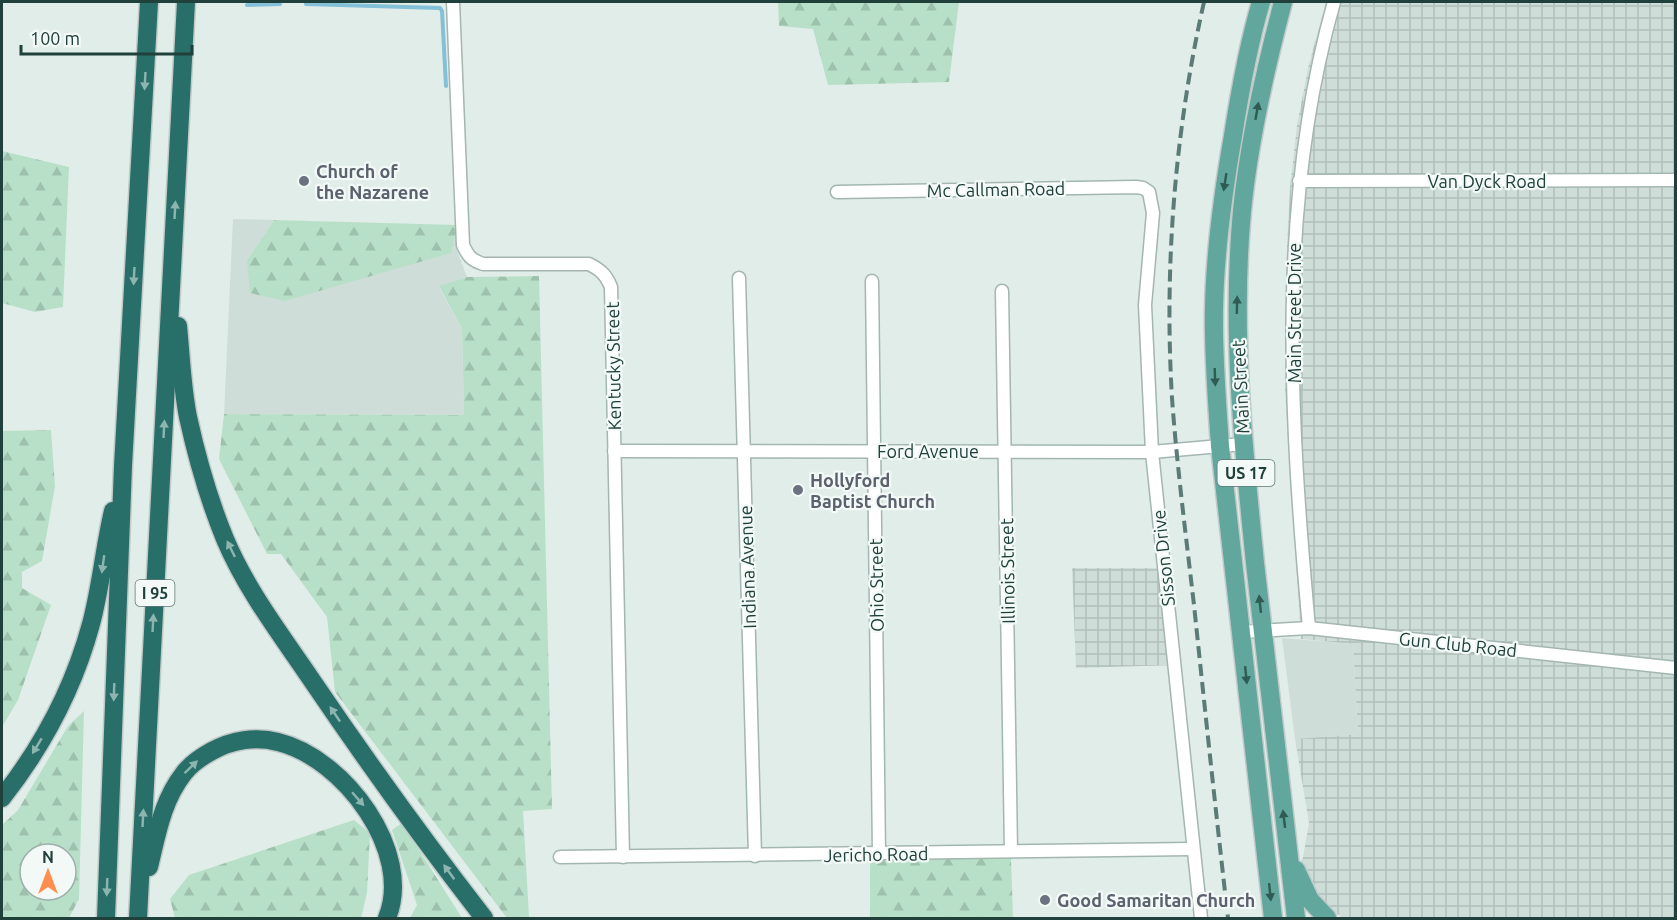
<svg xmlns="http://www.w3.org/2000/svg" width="1677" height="920" viewBox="0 0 1677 920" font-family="Ubuntu,sans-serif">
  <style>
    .built { fill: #cfddd8 }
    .industrial { fill: url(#industrial-grid) }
    .forest { fill: url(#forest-firs); fill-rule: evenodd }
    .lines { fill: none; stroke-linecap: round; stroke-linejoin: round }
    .stream { stroke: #84c0d7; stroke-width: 4 }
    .street-casing { stroke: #a3b6b1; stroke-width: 15 }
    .primary-casing { stroke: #c1cac8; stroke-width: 21 }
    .highway-casing { stroke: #c1cac8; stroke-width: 21 }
    .street { stroke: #fff; stroke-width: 12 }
    .primary { stroke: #61a79d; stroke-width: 18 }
    .highway { stroke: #296f69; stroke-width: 18 }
    .rail { stroke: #5a7b76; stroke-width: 4; stroke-dasharray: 12 6; stroke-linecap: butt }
    .oneway { fill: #8eb4b0 }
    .oneway2 { fill: #305a54 }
    .worship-dot { fill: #6b7280; stroke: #f2f9f6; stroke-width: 2 }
    .labels { text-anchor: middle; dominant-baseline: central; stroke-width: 4.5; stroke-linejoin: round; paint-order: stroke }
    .shield { fill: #f2f9f6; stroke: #5f7873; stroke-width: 1.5 }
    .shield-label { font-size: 16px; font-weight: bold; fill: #20403b }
    .worship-label { font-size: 18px; font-weight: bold; fill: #5b616d; stroke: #f2f9f6; text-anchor: start }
    .street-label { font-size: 18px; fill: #20403b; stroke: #f2f9f6 }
  </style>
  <defs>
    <pattern id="industrial-grid" width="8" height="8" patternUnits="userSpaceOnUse" patternTransform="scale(1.5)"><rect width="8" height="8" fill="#cfddd8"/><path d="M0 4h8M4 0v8" fill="none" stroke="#b1bfba"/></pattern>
    <pattern id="forest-firs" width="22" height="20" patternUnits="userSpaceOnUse" patternTransform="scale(1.5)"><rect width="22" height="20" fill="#b8e0c8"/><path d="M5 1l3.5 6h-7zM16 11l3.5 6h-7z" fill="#9ec1ad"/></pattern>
  </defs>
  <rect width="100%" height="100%" fill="#e1ede9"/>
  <!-- built -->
  <g class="built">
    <polygon points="233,219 274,220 247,260 457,225 458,253 467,277 439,287 462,329 464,415 224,414"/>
    <polygon points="1282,638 1353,644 1358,734 1295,739"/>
  </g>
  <!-- industrial -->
  <g class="industrial">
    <polygon points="1326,2 1675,2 1675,918 1343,918 1324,905 1307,879 1302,863 1309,823 1295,739 1358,734 1353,644 1301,639 1285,390 1287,246 1290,188 1297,125 1309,64"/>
    <polygon points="1072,568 1168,568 1178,665 1076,668"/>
  </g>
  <!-- forest -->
  <g class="forest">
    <polygon points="778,2 959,2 949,82 828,85 813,29 779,26"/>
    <polygon points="2,151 69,167 63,307 35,312 2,303"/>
    <polygon points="274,220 457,225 451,253 285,301 250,293 247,260"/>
    <polygon points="539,276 552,809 523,811 529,917 533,918 507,918 335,692 327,617 281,554 267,554 219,459 224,414 464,415 462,329 439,286 467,277"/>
    <polygon points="51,430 55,486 42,561 22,572 22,588 51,605 18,700 2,727 2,431"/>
    <path d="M84 711 79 899 69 918H2V825L18 810 68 726ZM30 854H66V890H30Z"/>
    <polygon points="354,820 370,833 367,893 361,918 175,918 170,899 189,875"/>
    <polygon points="402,823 462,918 410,918 417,905 392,830"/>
    <polygon points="1011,858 1013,918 870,918 870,859"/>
  </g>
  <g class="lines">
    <!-- stream -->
    <g class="stream">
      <polyline points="306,4 440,8 442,11 446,86"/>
      <polyline points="247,5 280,4"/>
    </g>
    <!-- street casing -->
    <g class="street-casing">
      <g id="street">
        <path d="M453 2 463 245C468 256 471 260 483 264H589C601 270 606 275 611 287L623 857"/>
        <polyline points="1299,181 1676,180"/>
        <polyline points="837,192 1136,187 1143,188 1149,192 1153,213 1145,305 1152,452 1201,918"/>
        <polyline points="739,278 755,856"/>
        <polyline points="872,281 879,854"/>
        <polyline points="1002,291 1011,851"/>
        <polyline points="614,451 1152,452 1243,444"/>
        <path d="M1309 628C1290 419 1276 206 1334 2"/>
        <polyline points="1241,632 1309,628 1676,668"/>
        <polyline points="560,857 1192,849"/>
      </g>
    </g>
    <!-- primary casing -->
    <g class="primary-casing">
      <g id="primary">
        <path d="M1261 2C1248 46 1240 91 1233 136 1223 193 1215 250 1214 309 1213 354 1217 400 1220 446L1273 918"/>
        <path d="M1283 2C1265 70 1249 140 1242 211 1231 330 1243 445 1255 563 1268 682 1282 800 1296 918"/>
        <polyline points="1296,870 1310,900 1327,918"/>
      </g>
    </g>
    <!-- highway casing -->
    <g class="highway-casing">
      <g id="highway">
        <path d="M178 326C181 356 182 387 188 417 197 458 209 500 225 539 247 591 282 636 313 682 368 763 425 842 484 918"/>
        <path d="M2 798C42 747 74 687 91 624 101 587 104 549 113 511"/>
        <path d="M149 867C157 834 162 801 184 773 191 764 201 757 212 751 232 740 256 736 278 742 344 758 414 852 387 918"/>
        <polyline points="106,918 123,466 149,2"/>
        <polyline points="138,918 186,2"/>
      </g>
    </g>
    <!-- street -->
    <use href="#street" class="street"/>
    <!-- primary -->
    <use href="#primary" class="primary"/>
    <!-- highway -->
    <use href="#highway" class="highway"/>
    <!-- rail -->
    <path class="rail" d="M1204 2C1175 130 1164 266 1172 398 1177 467 1186 536 1194 605 1205 710 1216 814 1228 918"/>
  </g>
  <!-- one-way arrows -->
  <defs><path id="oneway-solid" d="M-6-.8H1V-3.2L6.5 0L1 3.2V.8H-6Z" transform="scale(1.5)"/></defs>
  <g class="oneway">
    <use href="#oneway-solid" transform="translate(145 81) rotate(93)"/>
    <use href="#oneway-solid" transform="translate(175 210) rotate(-87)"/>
    <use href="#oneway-solid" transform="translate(134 276) rotate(93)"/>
    <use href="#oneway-solid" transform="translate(164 429) rotate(-87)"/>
    <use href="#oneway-solid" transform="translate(231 549) rotate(-116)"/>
    <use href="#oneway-solid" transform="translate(103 564) rotate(98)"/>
    <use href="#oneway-solid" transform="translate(153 623) rotate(-87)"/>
    <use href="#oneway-solid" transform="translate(114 692) rotate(92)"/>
    <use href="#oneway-solid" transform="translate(335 714) rotate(-124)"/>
    <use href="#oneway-solid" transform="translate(37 746) rotate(121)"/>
    <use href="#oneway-solid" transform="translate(191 767) rotate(-44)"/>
    <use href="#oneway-solid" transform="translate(358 799) rotate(49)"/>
    <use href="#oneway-solid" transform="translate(143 818) rotate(-87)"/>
    <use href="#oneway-solid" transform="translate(449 872) rotate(-126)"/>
    <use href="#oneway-solid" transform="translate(107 887) rotate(92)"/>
  </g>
  <g class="oneway2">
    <use href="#oneway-solid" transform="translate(1257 111) rotate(-80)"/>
    <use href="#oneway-solid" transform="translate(1225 182) rotate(99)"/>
    <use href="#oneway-solid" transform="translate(1237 305) rotate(-89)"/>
    <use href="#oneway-solid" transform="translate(1215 377) rotate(88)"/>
    <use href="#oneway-solid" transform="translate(1260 604) rotate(-96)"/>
    <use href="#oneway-solid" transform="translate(1246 675) rotate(84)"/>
    <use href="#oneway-solid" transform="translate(1284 819) rotate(-97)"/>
    <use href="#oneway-solid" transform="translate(1270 892) rotate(84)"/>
  </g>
  <!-- markers -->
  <g class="worship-dot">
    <circle cx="304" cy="181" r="6"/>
    <circle cx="798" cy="490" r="6"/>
    <circle cx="1045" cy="900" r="6"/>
  </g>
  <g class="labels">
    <!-- shield labels -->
    <g class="shield">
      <rect x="1217.5" y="460" width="57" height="26" rx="4.5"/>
      <rect x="135.5" y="580" width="39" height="26" rx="4.5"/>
    </g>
    <g class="shield-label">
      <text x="1246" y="473">US 17</text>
      <text x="155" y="593">I 95</text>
    </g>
    <!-- worship labels -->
    <g class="worship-label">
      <text x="316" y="171">Church of<tspan x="316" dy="21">the Nazarene</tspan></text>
      <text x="810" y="480">Hollyford<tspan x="810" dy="21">Baptist Church</tspan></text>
      <text x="1057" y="900">Good Samaritan Church</text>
    </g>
    <!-- street labels -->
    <g class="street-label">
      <text x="1487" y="181">Van Dyck Road</text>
      <text transform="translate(996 189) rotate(-1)">Mc Callman Road</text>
      <text transform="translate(1294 313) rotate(-90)">Main Street Drive</text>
      <text transform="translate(613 366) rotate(-91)">Kentucky Street</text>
      <text transform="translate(1240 387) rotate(-93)">Main Street</text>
      <text x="928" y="451">Ford Avenue</text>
      <text transform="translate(1163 558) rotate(-96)">Sisson Drive</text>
      <text transform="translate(747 567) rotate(-92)">Indiana Avenue</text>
      <text transform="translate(1007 571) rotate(-91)">Illinois Street</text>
      <text transform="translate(876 585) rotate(-91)">Ohio Street</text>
      <text transform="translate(1458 644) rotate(6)">Gun Club Road</text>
      <text transform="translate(876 854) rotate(-1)">Jericho Road</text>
    </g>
  </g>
  <!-- border -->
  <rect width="1677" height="920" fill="none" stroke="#20403b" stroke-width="6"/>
  <!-- north arrow -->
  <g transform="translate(48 872)"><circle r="28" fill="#f2f9f6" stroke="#9eafab" stroke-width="1.5"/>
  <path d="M0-4.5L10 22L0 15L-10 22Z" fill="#ff8e4e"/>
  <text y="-9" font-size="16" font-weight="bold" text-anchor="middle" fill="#20403b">N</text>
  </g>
  <!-- scale -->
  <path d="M21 45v9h171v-9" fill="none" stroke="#20403b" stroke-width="3"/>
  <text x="30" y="45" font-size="18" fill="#20403b" stroke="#f2f9f6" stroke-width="4.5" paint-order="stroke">100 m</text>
</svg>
